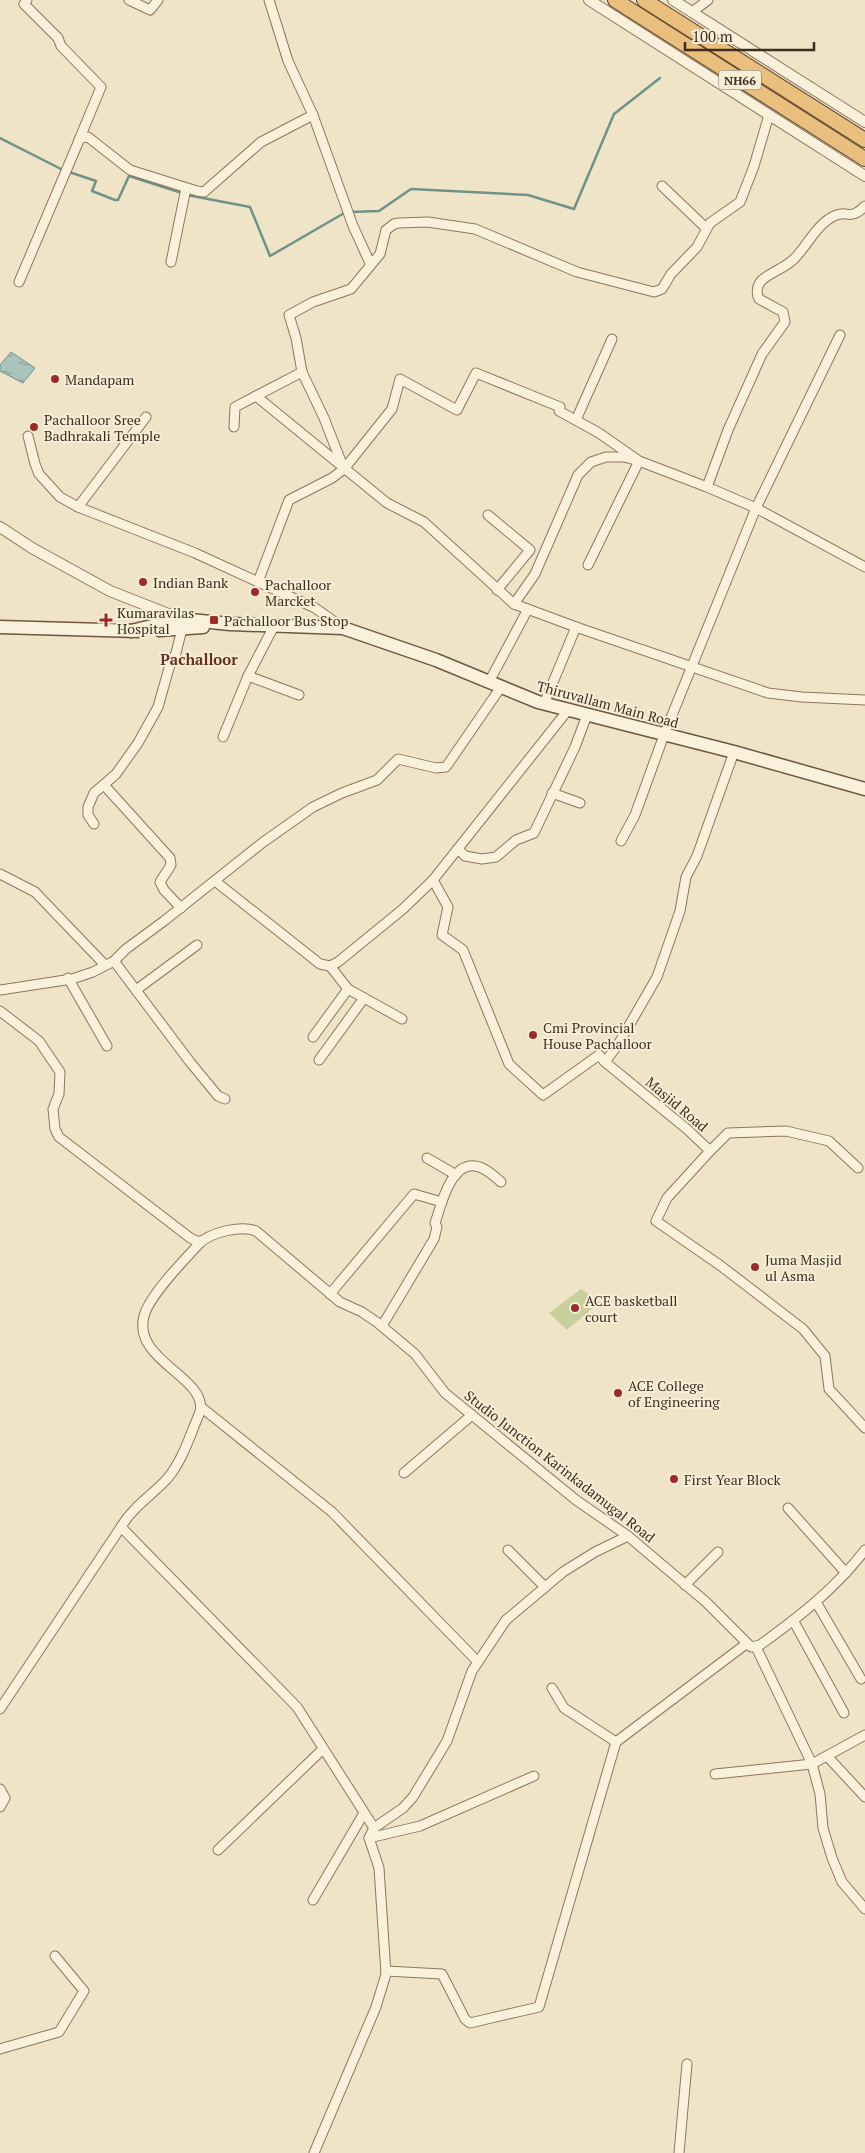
<svg xmlns="http://www.w3.org/2000/svg" width="865" height="2153" viewBox="0 0 865 2153" font-family="'PT Serif',serif">
  <style>
    .pitch { fill: #c9cf9b }
    .water { fill: url(#water-ripples); stroke: #6f938a }
    .lines { fill: none; stroke-linecap: round; stroke-linejoin: round }
    .stream { stroke: #6f938a; stroke-width: 2.5 }
    .minor-casing { stroke: #8d765c; stroke-width: 11 }
    .tertiary-casing { stroke: #8d765c; stroke-width: 12 }
    .secondary-casing { stroke: #6f573f; stroke-width: 15 }
    .trunk-casing { stroke: #5b4430; stroke-width: 16 }
    .minor { stroke: #faf1dc; stroke-width: 9 }
    .tertiary { stroke: #faf1dc; stroke-width: 10 }
    .secondary { stroke: #faf1dc; stroke-width: 12 }
    .trunk { stroke: #eabe7c; stroke-width: 14 }
    .poi-dot { fill: #9e2a2b; stroke: #f7eed8; stroke-width: 2 }
    .labels { text-anchor: middle; dominant-baseline: central; stroke-width: 4; stroke-linejoin: round; paint-order: stroke }
    .shield { fill: #f7eed8; stroke: #756857; stroke-width: 1 }
    .shield-label { font-size: 12px; font-weight: bold; fill: #3d2e20 }
    .poi-label { font-size: 14px; fill: #3d2e20; stroke: #f7eed8; text-anchor: start }
    .street-label { font-size: 14px; fill: #3d2e20; stroke: #f7eed8 }
    .neighbourhood-label { font-size: 15px; font-weight: bold; fill: #6b2e1e; stroke: #f7eed8 }
  </style>
  <defs>
    <pattern id="water-ripples" width="26" height="14" patternUnits="userSpaceOnUse" patternTransform="scale(1.25)"><rect width="26" height="14" fill="#a9c4bc"/><path d="M2 4q2-2 4 0t4 0M15 11q2-2 4 0t4 0" fill="none" stroke="#8ba098"/></pattern>
  </defs>
  <rect width="100%" height="100%" fill="#f0e4c8"/>
  <!-- pitch -->
  <polygon class="pitch" points="581,1289 600,1302 567,1330 549,1313"/>
  <!-- water -->
  <polygon class="water" points="11,352 35,368 23,383 0,371 0,365"/>
  <g class="lines">
    <!-- stream -->
    <g class="stream">
      <polyline points="0,138 63,170"/>
      <polyline points="69,172 96,181 92,191 115,200 118,200 129,176 182,193"/>
      <polyline points="187,195 250,207 270,256 346,212"/>
      <polyline points="351,212 379,211 411,189 528,195 574,209 614,114 660,78"/>
    </g>
    <!-- minor casing -->
    <g class="minor-casing">
      <g id="minor">
        <polyline points="27,0 24,4 58,38 61,46 101,87 79,140"/>
        <polyline points="129,0 150,10 158,0"/>
        <polyline points="269,0 288,61 313,115 353,226 370,263"/>
        <polyline points="692,12 708,0"/>
        <polyline points="662,186 706,228"/>
        <polyline points="171,262 186,188"/>
        <polyline points="19,282 80,138 88,137 130,170 197,191 204,192 261,142 313,115"/>
        <polyline points="256,396 387,503 424,522 514,604 535,574 578,475 591,462 606,457 624,457 639,461 707,487 756,508 865,567"/>
        <polyline points="576,420 612,339"/>
        <polyline points="234,427 235,407 302,372"/>
        <polyline points="28,436 35,464 39,474 60,497 78,507 195,553 315,608 342,627"/>
        <polyline points="344,469 392,409 400,379 457,410 476,373 560,407 559,411 599,433 639,461 588,565"/>
        <path d="M707 487 728 430 762 354 785 322 783 312 759 299C756 293 757 286 761 281 769 273 785 268 794 259 807 246 817 224 834 216 848 209 849 222 865 206"/>
        <polyline points="78,507 146,417"/>
        <polyline points="488,515 530,550 497,590"/>
        <polyline points="258,582 289,500 332,478 344,469 324,418 302,372 296,338 289,315 313,302 351,289 380,254 386,230 394,224 399,223 428,222 475,229 577,272 654,292 662,289 671,274 697,247 710,223 740,202 754,166 769,115"/>
        <polyline points="514,604 576,627 768,693 802,697 865,700"/>
        <polyline points="248,676 299,695"/>
        <polyline points="489,682 528,609"/>
        <polyline points="544,704 576,627"/>
        <polyline points="223,737 248,676 274,626"/>
        <polyline points="734,752 697,856 686,877 680,911 657,977 619,1043 605,1062 688,1130 710,1151 667,1198 656,1221 721,1266 803,1329 825,1356 829,1389 865,1428"/>
        <polyline points="104,785 170,858 171,865 160,882 164,890 181,908"/>
        <polyline points="552,793 580,803"/>
        <polyline points="94,824 88,815 88,807 94,793 116,774 138,743 158,707 169,668 176,653 182,629"/>
        <polyline points="621,841 635,815 664,735 756,508 840,335"/>
        <polyline points="458,849 465,856 482,859 496,857 516,840 534,833 575,747 587,715"/>
        <polyline points="0,874 35,892 105,965"/>
        <polyline points="433,880 448,907 442,935 463,950 509,1064 543,1095 599,1055 605,1062"/>
        <polyline points="215,881 320,964 330,966 338,962 403,909 433,880 568,710"/>
        <polyline points="114,961 190,1062 218,1096 225,1099"/>
        <polyline points="330,966 348,989 402,1019"/>
        <polyline points="68,978 107,1046"/>
        <polyline points="0,990 72,979 93,972 114,961 126,949 164,921 262,843 313,807 342,793 377,780 398,759 436,768 446,767 501,687"/>
        <polyline points="136,990 197,945"/>
        <polyline points="0,1011 39,1041 60,1072 59,1094 53,1109 55,1129 59,1137 189,1237 196,1241 201,1241"/>
        <polyline points="313,1037 348,989"/>
        <polyline points="319,1060 364,998"/>
        <polyline points="710,1151 728,1133 786,1131 829,1141 858,1168"/>
        <polyline points="427,1158 456,1175"/>
        <polyline points="330,1294 414,1194 442,1202"/>
        <path d="M382 1326 434 1239 437 1227 435 1223C441 1206 450 1163 475 1166 485 1167 494 1176 501 1182"/>
        <polyline points="201,1407 332,1512 478,1662"/>
        <polyline points="404,1473 472,1415"/>
        <polyline points="788,1508 846,1573"/>
        <polyline points="508,1550 545,1587"/>
        <polyline points="685,1585 718,1552"/>
        <polyline points="816,1602 861,1679"/>
        <polyline points="793,1620 844,1713"/>
        <polyline points="756,1647 812,1764 820,1794 823,1828 832,1858 842,1882 865,1909"/>
        <polyline points="552,1688 564,1708 616,1742"/>
        <polyline points="0,1709 121,1527"/>
        <polyline points="827,1756 865,1797"/>
        <polyline points="715,1774 812,1764 865,1735"/>
        <polyline points="0,1789 5,1798 0,1807"/>
        <path d="M374 1828 297 1707 121 1527C132 1508 152 1495 167 1479 183 1460 190 1435 200 1412 208 1377 132 1361 144 1316 149 1296 184 1260 199 1244 210 1232 242 1225 256 1231L340 1302 362 1312 378 1323 415 1354 445 1393 576 1500 628 1536 706 1602 751 1647 760 1645C799 1617 836 1588 865 1550"/>
        <polyline points="369,1838 420,1826 534,1776"/>
        <polyline points="218,1850 323,1749"/>
        <polyline points="313,1900 364,1813"/>
        <polyline points="386,1971 442,1974 465,2019 470,2023 539,2007 616,1742 746,1644"/>
        <polyline points="0,2049 59,2032 84,1991 55,1956"/>
        <polyline points="314,2153 376,2007 386,1974 379,1868 369,1838 374,1828 403,1808 413,1797 447,1741 472,1671 506,1620 563,1572 595,1552 628,1536"/>
        <polyline points="679,2153 687,2064"/>
      </g>
    </g>
    <!-- tertiary casing -->
    <g class="tertiary-casing">
      <g id="tertiary">
        <polyline points="589,0 865,176"/>
        <polyline points="673,0 865,122"/>
        <polyline points="0,527 32,548 110,591 181,619"/>
      </g>
    </g>
    <!-- secondary casing -->
    <g class="secondary-casing">
      <g id="secondary">
        <polyline points="0,627 138,631"/>
        <polyline points="160,630 203,627"/>
        <polyline points="131,631 181,619 230,624 343,628 436,660 538,702 734,752 865,789"/>
      </g>
    </g>
    <!-- trunk casing -->
    <g class="trunk-casing">
      <g id="trunk">
        <polyline points="615,0 865,159"/>
        <polyline points="644,0 865,140"/>
      </g>
    </g>
    <!-- minor -->
    <use href="#minor" class="minor"/>
    <!-- tertiary -->
    <use href="#tertiary" class="tertiary"/>
    <!-- secondary -->
    <use href="#secondary" class="secondary"/>
    <!-- trunk -->
    <use href="#trunk" class="trunk"/>
  </g>
  <!-- markers -->
  <g class="poi-dot">
    <circle cx="55" cy="379" r="5"/>
    <circle cx="34" cy="427" r="5"/>
    <circle cx="143" cy="582" r="5"/>
    <circle cx="255" cy="592" r="5"/>
    <path d="M103.5 612.5h5v5h5v5h-5v5h-5v-5h-5v-5h5z"/>
    <rect x="209" y="615" width="10" height="10" rx="2.5"/>
    <circle cx="533" cy="1035" r="5"/>
    <circle cx="755" cy="1267" r="5"/>
    <circle cx="575" cy="1308" r="5"/>
    <circle cx="618" cy="1393" r="5"/>
    <circle cx="674" cy="1479" r="5"/>
  </g>
  <g class="labels">
    <!-- shield labels -->
    <rect class="shield" x="719" y="70.5" width="42" height="19" rx="4"/>
    <g class="shield-label">
      <text x="740" y="80">NH66</text>
    </g>
    <!-- poi labels -->
    <g class="poi-label">
      <text x="65" y="379">Mandapam</text>
      <text x="44" y="419">Pachalloor Sree<tspan x="44" dy="16">Badhrakali Temple</tspan></text>
      <text x="153" y="582">Indian Bank</text>
      <text x="265" y="584">Pachalloor<tspan x="265" dy="16">Marcket</tspan></text>
      <text x="117" y="612">Kumaravilas<tspan x="117" dy="16">Hospital</tspan></text>
      <text x="224" y="620">Pachalloor Bus Stop</text>
      <text x="543" y="1027">Cmi Provincial<tspan x="543" dy="16">House Pachalloor</tspan></text>
      <text x="765" y="1259">Juma Masjid<tspan x="765" dy="16">ul Asma</tspan></text>
      <text x="585" y="1300">ACE basketball<tspan x="585" dy="16">court</tspan></text>
      <text x="628" y="1385">ACE College<tspan x="628" dy="16">of Engineering</tspan></text>
      <text x="684" y="1479">First Year Block</text>
    </g>
    <!-- street labels -->
    <g class="street-label">
      <text transform="translate(608 704) rotate(15)">Thiruvallam Main Road</text>
      <text transform="translate(677 1104) rotate(40)">Masjid Road</text>
      <text transform="translate(560 1466) rotate(38)">Studio Junction Karinkadamugal Road</text>
    </g>
    <!-- neighbourhood labels -->
    <g class="neighbourhood-label">
      <text x="199" y="659">Pachalloor</text>
    </g>
  </g>
  <!-- scale -->
  <path d="M685 42v8h129v-8" fill="none" stroke="#3d2e20" stroke-width="2.5"/>
  <text x="692" y="42" font-size="15" fill="#3d2e20" stroke="#f7eed8" stroke-width="4" paint-order="stroke">100 m</text>
</svg>
